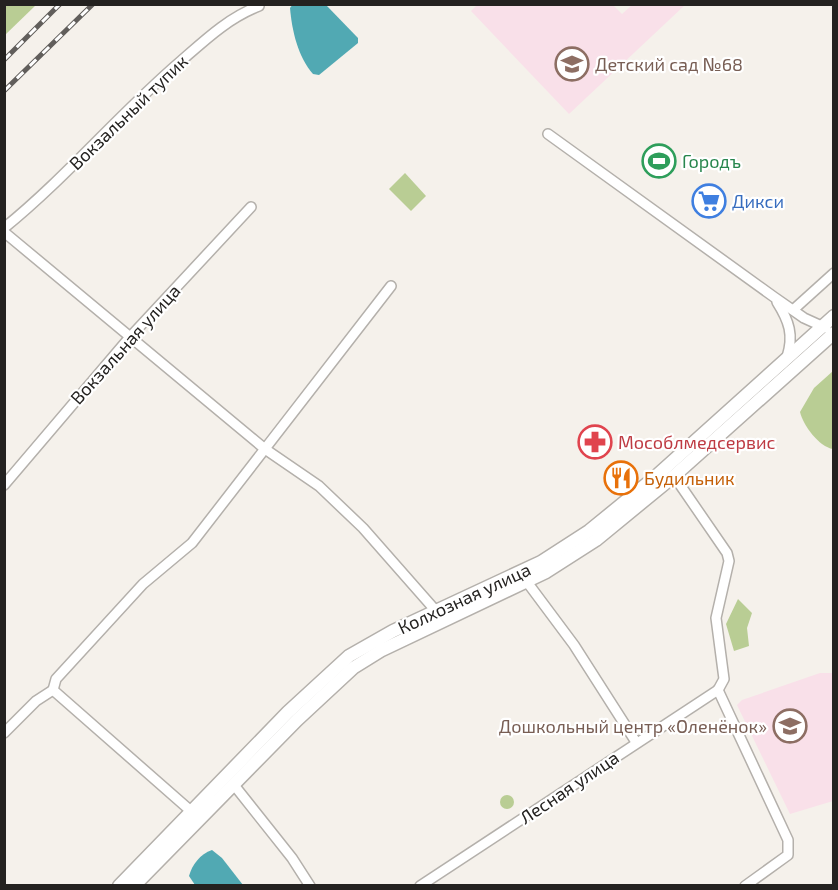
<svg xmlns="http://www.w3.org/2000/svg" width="838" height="890" viewBox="0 0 838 890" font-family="'Exo 2',sans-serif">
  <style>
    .education { fill: #f9e0e9 }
    .green { fill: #b9cd94 }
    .water { fill: #51a9b3 }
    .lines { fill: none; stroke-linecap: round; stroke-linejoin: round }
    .minor-casing { stroke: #b4b0ab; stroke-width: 12 }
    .major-casing { stroke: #b4b0ab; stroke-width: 15 }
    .minor { stroke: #fff; stroke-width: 9 }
    .major { stroke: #fff; stroke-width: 12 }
    .rail-casing { stroke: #615e5b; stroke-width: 5 }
    .rail { stroke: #fff; stroke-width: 3; stroke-dasharray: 9; stroke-linecap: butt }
    .labels { text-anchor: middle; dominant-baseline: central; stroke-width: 4.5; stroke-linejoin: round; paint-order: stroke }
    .education-label { font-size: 18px; fill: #785e54; stroke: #fff; text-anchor: start }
    .street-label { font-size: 18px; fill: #242220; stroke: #fff }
    .leisure-label { font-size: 18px; fill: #27864d; stroke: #fff; text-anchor: start }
    .shop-label { font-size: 18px; fill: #366cbe; stroke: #fff; text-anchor: start }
    .health-label { font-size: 18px; fill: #be3a42; stroke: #fff; text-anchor: start }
    .food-label { font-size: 18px; fill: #c56008; stroke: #fff; text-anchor: start }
  </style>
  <rect width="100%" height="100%" fill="#f5f1eb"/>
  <!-- education -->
  <g class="education">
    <polygon points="478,4 613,5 622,14 632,5 685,5 569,114 471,11"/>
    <polygon points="820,673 833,673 833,801 790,814 737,705 742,700"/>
  </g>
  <!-- green -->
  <g class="green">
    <polygon points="5,4 36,4 36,5 5,35"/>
    <polygon points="405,173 426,196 411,211 389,189"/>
    <path d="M833 371 834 449H833C819 447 803 425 800 412L814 388Z"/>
    <polygon points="738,599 752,613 747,628 749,646 734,651 726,624"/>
    <circle cx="507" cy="802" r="7"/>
  </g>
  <!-- water -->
  <g class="water">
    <path d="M293 4 326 5 358 38V43L319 75 313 74C298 57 292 31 290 8Z"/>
    <path d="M212 850 222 858 243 885H195L189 876C192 865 200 854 212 850Z"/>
  </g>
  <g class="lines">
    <!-- minor casing -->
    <g class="minor-casing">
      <g id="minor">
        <polyline points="548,134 774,297 804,318 826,328"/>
        <path d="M4 228C67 177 119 114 181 61 205 40 228 18 259 6"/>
        <polyline points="4,232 265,449 319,486 363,528 436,611"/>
        <path d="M777 302C789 321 794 335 787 357"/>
        <polyline points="793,310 834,273"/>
        <polyline points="674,476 727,553 729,561 716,618 724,679 718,690"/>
        <polyline points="4,485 130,337 251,207"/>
        <polyline points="527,582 574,645 636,742"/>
        <polyline points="53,690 56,679 143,584 192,543 391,286"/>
        <polyline points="53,690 192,812"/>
        <polyline points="718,690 788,840 788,855 745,886"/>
        <polyline points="4,733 36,701 53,690"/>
        <polyline points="234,785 292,858 310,886"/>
        <polyline points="420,886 718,690"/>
      </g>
    </g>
    <!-- major casing -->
    <g class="major-casing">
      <g id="major">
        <polyline points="119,886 288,712 349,656 393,631 541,562 589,531 654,478 834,316"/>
        <polyline points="134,886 297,720 353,668 382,650 546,572 596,540 674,476 834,333"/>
      </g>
    </g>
    <!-- minor -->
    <use href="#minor" class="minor"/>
    <!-- major -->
    <use href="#major" class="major"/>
    <!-- rail casing -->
    <g class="rail-casing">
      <g id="rail">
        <polyline points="4,60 60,4"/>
        <polyline points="4,91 93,4"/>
      </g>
    </g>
    <!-- rail -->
    <use href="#rail" class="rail"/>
  </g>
  <!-- icons -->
  <defs>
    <g id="school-ring" transform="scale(1.725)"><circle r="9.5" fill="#fff" stroke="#8d6e63" stroke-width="1.5"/><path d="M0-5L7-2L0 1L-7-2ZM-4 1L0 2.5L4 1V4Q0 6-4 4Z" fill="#8d6e63"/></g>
    <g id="stadium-ring" transform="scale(1.725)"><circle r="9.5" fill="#fff" stroke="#2e9e5b" stroke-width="1.5"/><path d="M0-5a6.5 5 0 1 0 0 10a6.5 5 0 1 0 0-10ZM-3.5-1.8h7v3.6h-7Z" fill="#2e9e5b"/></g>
    <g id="supermarket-ring" transform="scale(1.725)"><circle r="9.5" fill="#fff" stroke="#3f7fe0" stroke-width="1.5"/><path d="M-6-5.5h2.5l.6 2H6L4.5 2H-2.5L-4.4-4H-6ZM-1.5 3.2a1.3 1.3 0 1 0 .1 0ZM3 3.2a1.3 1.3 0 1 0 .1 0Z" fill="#3f7fe0"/></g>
    <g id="pharmacy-ring" transform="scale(1.725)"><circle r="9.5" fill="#fff" stroke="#e0444e" stroke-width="1.5"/><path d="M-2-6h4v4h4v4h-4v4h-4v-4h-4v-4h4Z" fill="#e0444e"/></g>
    <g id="restaurant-ring" transform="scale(1.725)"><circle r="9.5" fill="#fff" stroke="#e8710a" stroke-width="1.5"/><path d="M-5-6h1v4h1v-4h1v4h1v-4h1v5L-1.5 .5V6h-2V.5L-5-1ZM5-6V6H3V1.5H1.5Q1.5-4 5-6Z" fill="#e8710a"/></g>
  </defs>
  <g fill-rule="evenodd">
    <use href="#school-ring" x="572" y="64"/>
    <use href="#stadium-ring" x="659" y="161"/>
    <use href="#supermarket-ring" x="709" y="201"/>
    <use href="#pharmacy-ring" x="595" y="442"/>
    <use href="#restaurant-ring" x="621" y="478"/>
    <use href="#school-ring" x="790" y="726"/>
  </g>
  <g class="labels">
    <!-- education labels -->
    <g class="education-label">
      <text x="595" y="64">Детский сад №68</text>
      <text x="767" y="726" text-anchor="end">Дошкольный центр «Оленёнок»</text>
    </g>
    <!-- street labels -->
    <g class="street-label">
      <text transform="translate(128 112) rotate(-44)">Вокзальный тупик</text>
      <text transform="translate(125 344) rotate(-48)">Вокзальная улица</text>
      <text transform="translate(464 598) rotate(-25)">Колхозная улица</text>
      <text transform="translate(569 787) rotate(-34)">Лесная улица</text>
    </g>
    <!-- leisure labels -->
    <g class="leisure-label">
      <text x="682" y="161">Городъ</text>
    </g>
    <!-- shop labels -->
    <g class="shop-label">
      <text x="732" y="201">Дикси</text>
    </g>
    <!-- health labels -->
    <g class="health-label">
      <text x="618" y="442">Мособлмедсервис</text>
    </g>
    <!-- food labels -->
    <g class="food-label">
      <text x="644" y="478">Будильник</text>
    </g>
  </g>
  <!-- border -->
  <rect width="838" height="890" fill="none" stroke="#242220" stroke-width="12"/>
</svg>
